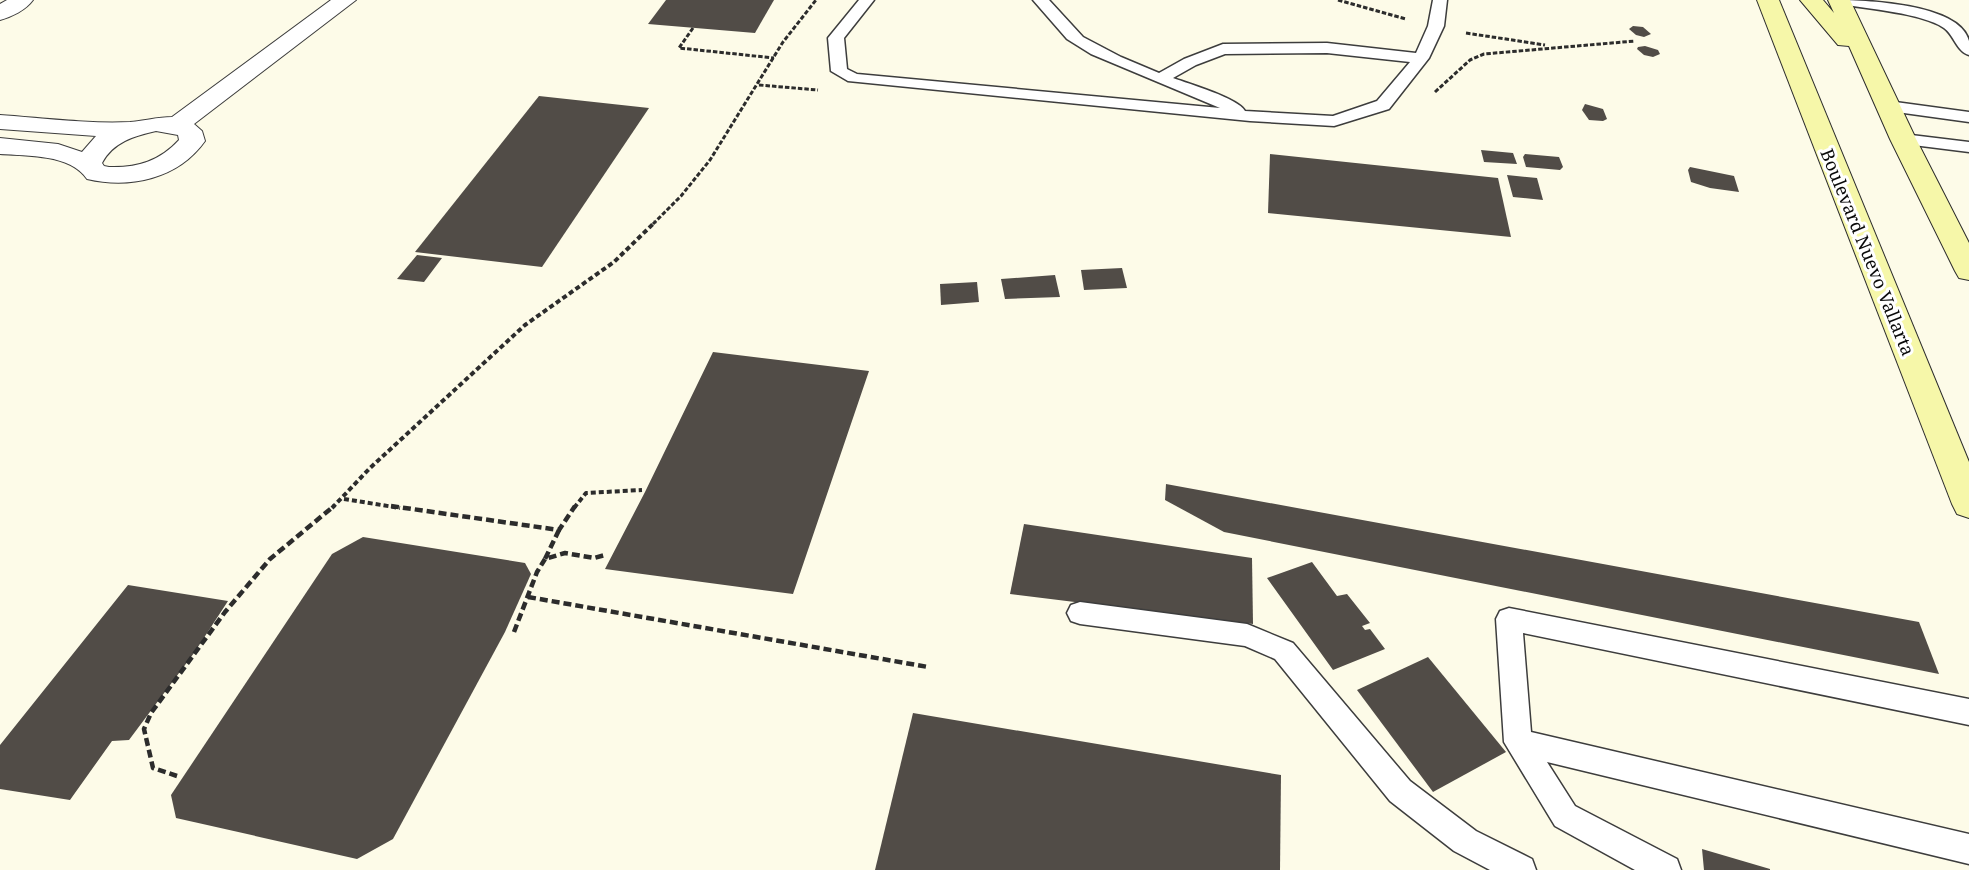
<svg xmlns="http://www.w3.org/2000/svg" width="1969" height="870" viewBox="0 0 1969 870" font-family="'Noto Serif',serif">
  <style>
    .building { fill: #514c47 }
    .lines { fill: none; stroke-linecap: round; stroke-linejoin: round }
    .service-casing { stroke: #3d3d3d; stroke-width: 3 }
    .minor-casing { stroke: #3d3d3d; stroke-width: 2 }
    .secondary-casing { stroke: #2c2c2c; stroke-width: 2 }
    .path-far2 { stroke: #2c2c2c; stroke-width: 3; stroke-dasharray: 4.5 2; stroke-linecap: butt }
    .path-far1 { stroke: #2c2c2c; stroke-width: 4; stroke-dasharray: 5 3; stroke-linecap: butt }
    .path { stroke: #2c2c2c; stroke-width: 4.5; stroke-dasharray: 8 4; stroke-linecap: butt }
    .service { fill: #fff; fill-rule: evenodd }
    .minor { fill: #fff; fill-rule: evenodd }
    .secondary { fill: #f6f7a9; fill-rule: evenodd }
    .labels { text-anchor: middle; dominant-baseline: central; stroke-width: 6; stroke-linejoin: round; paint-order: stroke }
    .street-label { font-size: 18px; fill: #0a0a0a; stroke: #fff }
  </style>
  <rect width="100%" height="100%" fill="#fdfbe8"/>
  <!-- building -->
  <g class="building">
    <polygon points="666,0 774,0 755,33 648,24"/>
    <polygon points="1633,26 1643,27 1651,34 1644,37 1636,35 1629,29"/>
    <polygon points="1645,46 1658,50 1660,54 1653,57 1644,55 1637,49 1638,47"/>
    <polygon points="539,96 649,108 542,267 415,252"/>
    <polygon points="1585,104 1603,109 1607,119 1603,121 1589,120 1582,110"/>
    <polygon points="1481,150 1513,153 1517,164 1484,162"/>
    <polygon points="1270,154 1498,178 1511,237 1268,213"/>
    <polygon points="1525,154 1559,157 1563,167 1560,170 1526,167 1523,157"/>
    <polygon points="1690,167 1734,176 1739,192 1710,188 1691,182 1688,170"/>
    <polygon points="1507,175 1537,178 1543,200 1513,197"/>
    <polygon points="417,255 442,258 424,282 397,279"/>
    <polygon points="1122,268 1127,288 1084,290 1081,270"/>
    <polygon points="1055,275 1060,297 1005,299 1001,279"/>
    <polygon points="977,282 979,302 941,305 940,284"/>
    <polygon points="713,352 869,371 793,594 605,569 645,492"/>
    <polygon points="1166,484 1919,622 1939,674 1224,532 1165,500"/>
    <polygon points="1024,524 1252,558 1253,624 1010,594"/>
    <polygon points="363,537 525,563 531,574 505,632 393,839 357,859 176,818 171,795 332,554"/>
    <polygon points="1312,562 1337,596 1347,594 1370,623 1362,626 1365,630 1370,629 1385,649 1333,670 1267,578"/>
    <polygon points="128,585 228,601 194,653 129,740 112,741 70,800 0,789 0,745"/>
    <polygon points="1428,657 1506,752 1433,792 1357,690"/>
    <polygon points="913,713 1281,775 1280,870 875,870"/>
    <polygon points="1702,849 1770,869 1770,870 1704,870"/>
  </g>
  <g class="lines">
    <!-- service casing -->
    <g class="service-casing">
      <g id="service">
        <path d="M859 0H874L844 38 847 69 857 74 1220 108 1091 54 1067 39 1033 0H1049L1083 37 1121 57 1159 73 1184 59 1223 44 1327 43 1416 53 1428 26 1433 0H1447L1444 26 1429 58 1389 109 1334 126 1250 121 848 81 831 71 828 38ZM1327 53 1410 62 1377 101 1333 116 1245 111C1238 98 1189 84 1173 78L1196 65 1225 54Z"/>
        <path d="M1833 0C1863 0 1960 3 1969 41 1969 45 1969 51 1969 55 1957 52 1954 35 1944 28 1922 13 1868 9 1840 4Z"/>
        <polygon points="1888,101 1969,112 1969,122 1882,110 1880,106 1882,102"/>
        <polygon points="1903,134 1969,142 1969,152 1897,143 1894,139 1897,135"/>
        <polygon points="1080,602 1247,624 1293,643 1410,781 1476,831 1532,859 1536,870 1490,870 1454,851 1390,801 1275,659 1245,646 1080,624 1071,621 1067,613 1071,605"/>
        <polygon points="1509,608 1969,699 1969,725 1523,633 1531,732 1969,834 1969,864 1547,762 1575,806 1677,859 1681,870 1635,870 1555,826 1504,742 1496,619 1500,611"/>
      </g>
    </g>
    <!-- minor casing -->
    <g class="minor-casing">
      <g id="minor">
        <path d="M7 0H33C26 10 11 17 0 20V4Z"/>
        <path d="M331 0H356L194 124 202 131 205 141C178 179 130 189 87 179 70 154 28 156 0 154V138L58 144 82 152 96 136 0 129V115C43 118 87 124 130 122 144 121 157 117 172 117ZM156 131 178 135 179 140C160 161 137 168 109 167L104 166 102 163C113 142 134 136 156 131Z"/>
      </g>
    </g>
    <!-- secondary casing -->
    <g class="secondary-casing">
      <g id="secondary">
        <polygon points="1757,0 1779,0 1969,462 1969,518 1957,514 1952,504"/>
        <polygon points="1800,0 1823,0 1834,13 1828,0 1850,0 1916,139 1969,243 1969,280 1959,278 1955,271 1890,139 1849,46 1838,45"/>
      </g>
    </g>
    <!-- path-far2 -->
    <g class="path-far2">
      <polyline points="1338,0 1406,19"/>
      <polyline points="693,28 679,48 774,58"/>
      <polyline points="1466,33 1545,45"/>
      <polyline points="759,85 818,90"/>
      <polyline points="1435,92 1470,60 1484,54 1635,41"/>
      <polyline points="653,224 681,196 710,160 783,42 816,0"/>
    </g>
    <!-- path-far1 -->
    <g class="path-far1">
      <polyline points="344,499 400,508"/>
      <polyline points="332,508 370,468 525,325 614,262 655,222"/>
      <polyline points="574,508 586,493 642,490"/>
    </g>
    <!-- path -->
    <g class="path">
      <polyline points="391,506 559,530 575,506"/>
      <polyline points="559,530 545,559 565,553 594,558 605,555"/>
      <polyline points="528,597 928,667"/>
      <polyline points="514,632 537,572 545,559"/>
      <polyline points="177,776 153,768 144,729 151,713 225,612 270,559 334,506"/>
    </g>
    <!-- service -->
    <use href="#service" class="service"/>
    <!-- minor -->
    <use href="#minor" class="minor"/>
    <!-- secondary -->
    <use href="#secondary" class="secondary"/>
  </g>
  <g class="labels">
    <!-- street labels -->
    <g class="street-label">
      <text transform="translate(1868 252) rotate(68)">Boulevard Nuevo Vallarta</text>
    </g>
  </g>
</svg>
